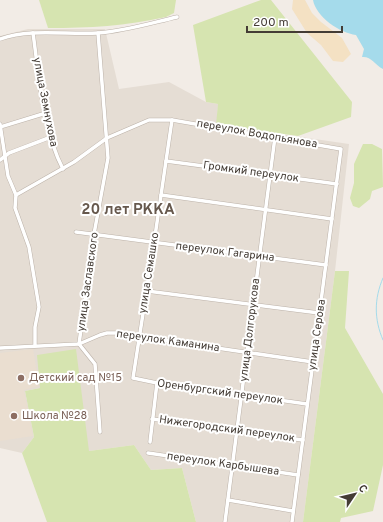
<svg xmlns="http://www.w3.org/2000/svg" width="383" height="522" viewBox="0 0 383 522" font-family="Overpass,sans-serif">
  <style>
    .residential { fill: #e5ddd4 }
    .education { fill: #eaded0 }
    .green { fill: #d6e4b0 }
    .sand { fill: #f4e1c3 }
    .water { fill: #a5dbeb }
    .lines { fill: none; stroke-linecap: round; stroke-linejoin: round }
    .stream { stroke: #a5dbeb; stroke-width: 1 }
    .street-casing { stroke: #bcb2a9; stroke-width: 4.5 }
    .street { stroke: #fff; stroke-width: 3.5 }
    .education-dot { fill: #8d6e63; stroke: #fff; stroke-width: 1.5 }
    .labels { text-anchor: middle; dominant-baseline: central; stroke-width: 4; stroke-linejoin: round; paint-order: stroke }
    .street-label { font-size: 11px; fill: #443c35; stroke: #fff }
    .education-label { font-size: 11px; fill: #785e54; stroke: #fff; text-anchor: start }
    .district-label { font-size: 15px; font-weight: bold; fill: #66584d; stroke: #fff }
  </style>
  <rect width="100%" height="100%" fill="#f2ece6"/>
  <!-- residential -->
  <polygon class="residential" points="28,29 105,29 119,89 169,82 206,102 218,104 217,125 349,144 335,271 303,522 196,522 182,468 151,470 134,445 89,451 40,388 25,391 34,437 22,453 0,448 0,36"/>
  <!-- education -->
  <polygon class="education" points="33,349 39,386 24,390 33,436 0,441 0,353"/>
  <!-- green -->
  <g class="green">
    <path d="M39 0H176L174 13 166 17C125 26 90 28 48 28Z"/>
    <polygon points="261,0 271,0 352,102 351,117 298,136 216,125 218,104 206,102 193,25"/>
    <polygon points="363,144 372,144 382,149 383,187 372,191 370,199 359,208 353,206 350,198 354,183 354,164"/>
    <polygon points="335,271 349,271 345,328 383,394 383,465 373,511 341,518 340,522 303,522"/>
    <polygon points="76,349 89,451 134,445 151,470 182,468 196,522 47,522 22,453 34,437 25,391 40,388 37,355"/>
  </g>
  <!-- sand -->
  <polygon class="sand" points="293,0 305,0 312,13 321,22 342,38 351,54 343,62 333,61 321,45 307,33 292,9"/>
  <!-- water -->
  <path class="water" d="M313 0H383V69C375 65 371 56 362 57L364 49 356 35C340 33 316 17 313 0Z"/>
  <g class="lines">
    <!-- stream -->
    <path class="stream" d="M383 278C374 299 374 319 383 340"/>
    <!-- street casing -->
    <g class="street-casing">
      <g id="street">
        <path d="M33 33C39 76 43 131 63 169"/>
        <polyline points="98,33 108,158 94,234 79,344 95,364 100,432"/>
        <path d="M0 39C31 28 66 35 98 33 125 31 151 23 177 17"/>
        <polyline points="172,120 154,243 133,378 157,383 307,404"/>
        <polyline points="0,124 8,176 16,195 15,208 29,247 39,307 35,327 35,345"/>
        <polyline points="0,127 46,113"/>
        <polyline points="0,160 9,153 51,137"/>
        <polyline points="166,161 337,184"/>
        <polyline points="16,195 74,162 107,138 149,120 172,120 341,149 292,522"/>
        <polyline points="161,195 332,219"/>
        <polyline points="76,232 326,265"/>
        <polyline points="147,291 319,313"/>
        <polyline points="0,348 79,344 100,335 107,333 115,333 313,362"/>
        <polyline points="152,419 303,440"/>
        <polyline points="150,442 157,383"/>
        <polyline points="148,453 298,475"/>
        <polyline points="228,500 293,511"/>
        <polyline points="225,522 275,137"/>
      </g>
    </g>
    <!-- street -->
    <use href="#street" class="street"/>
  </g>
  <!-- markers -->
  <g class="education-dot">
    <circle cx="21" cy="378" r="4"/>
    <circle cx="14" cy="416" r="4"/>
  </g>
  <g class="labels">
    <!-- street labels -->
    <g class="street-label">
      <text transform="translate(45 102) rotate(79)">улица Земнухова</text>
      <text transform="translate(257 134) rotate(10)">переулок Водопьянова</text>
      <text transform="translate(251 172) rotate(8)">Громкий переулок</text>
      <text transform="translate(225 252) rotate(7)">переулок Гагарина</text>
      <text transform="translate(149 273) rotate(-81)">улица Семашко</text>
      <text transform="translate(88 282) rotate(-82)">улица Заславского</text>
      <text transform="translate(250 330) rotate(-83)">улица Долгорукова</text>
      <text transform="translate(317 335) rotate(-82)">улица Серова</text>
      <text transform="translate(168 341) rotate(8)">переулок Каманина</text>
      <text transform="translate(220 392) rotate(8)">Оренбургский переулок</text>
      <text transform="translate(227 429) rotate(8)">Нижегородский переулок</text>
      <text transform="translate(223 464) rotate(8)">переулок Карбышева</text>
    </g>
    <!-- education labels -->
    <g class="education-label">
      <text x="29" y="378">Детский сад №15</text>
      <text x="22" y="416">Школа №28</text>
    </g>
    <!-- district labels -->
    <g class="district-label">
      <text x="128" y="210">20 лет РККА</text>
    </g>
  </g>
  <!-- north arrow -->
  <g transform="translate(355 494) rotate(55)" stroke="#ffffff" stroke-width="3" paint-order="stroke">
  <path d="M0-3L7 15L0 10L-7 15Z" fill="#443c35"/>
  <text y="-6" font-size="11" font-weight="bold" text-anchor="middle" fill="#443c35">С</text>
  </g>
  <!-- scale -->
  <path d="M247 26v6h95v-6" fill="none" stroke="#443c35" stroke-width="2"/>
  <text x="253" y="26" font-size="12" fill="#443c35" stroke="#ffffff" stroke-width="3" paint-order="stroke">200 m</text>
</svg>
